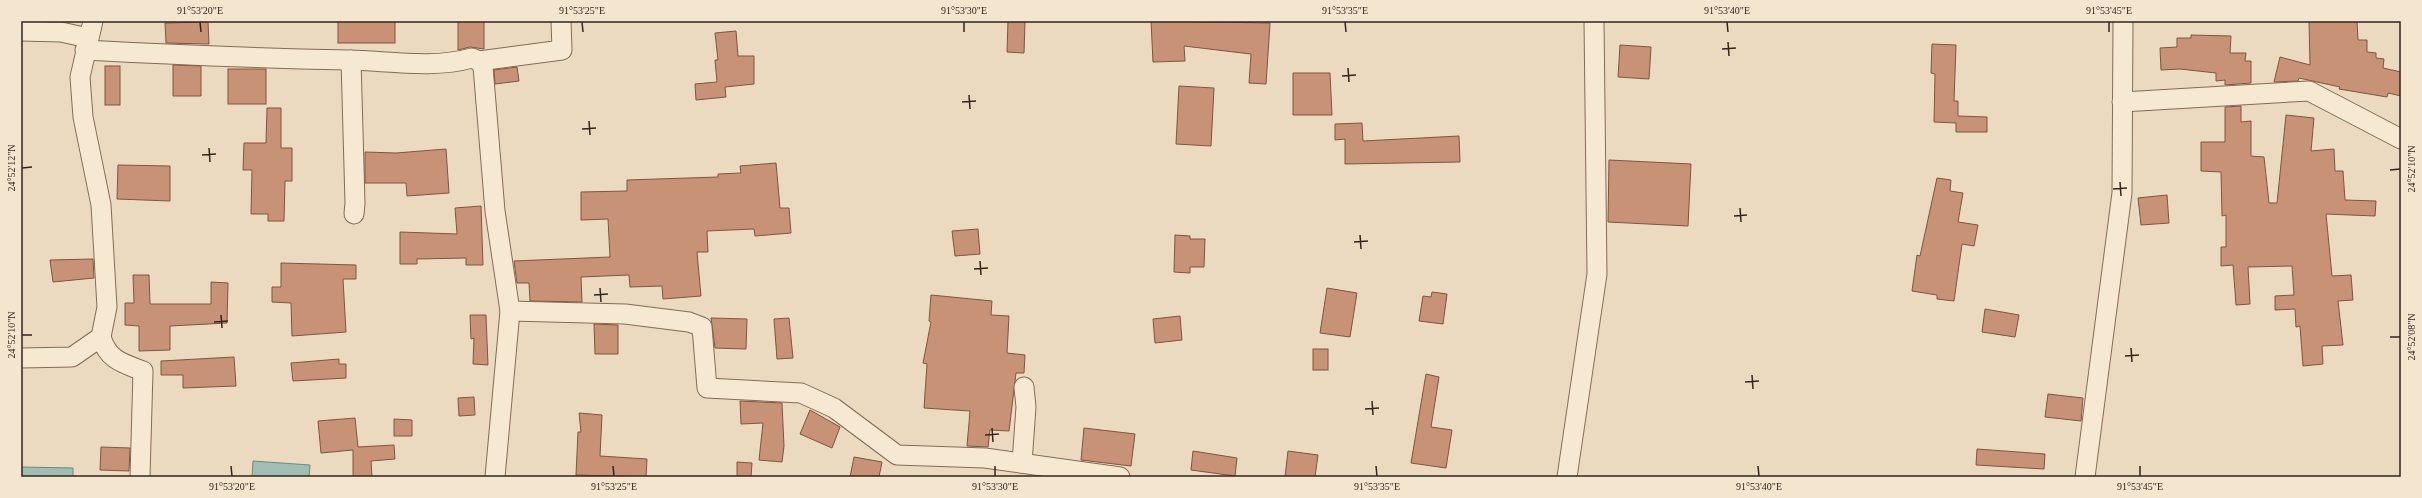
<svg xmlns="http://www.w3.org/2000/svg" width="2422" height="498" viewBox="0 0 2422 498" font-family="'Times New Roman',serif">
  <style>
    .water { fill: #a2bdb3; stroke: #6a8a7f }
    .building { fill: #c79276; stroke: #80543f }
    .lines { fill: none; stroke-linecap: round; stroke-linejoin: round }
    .street-casing { stroke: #836b58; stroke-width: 21 }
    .street { stroke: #f7e9d1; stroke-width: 19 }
    .ticks { fill: none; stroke: #33251c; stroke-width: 1.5 }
    .neatline { fill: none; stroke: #33251c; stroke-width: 1.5 }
    .ticks-label { font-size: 10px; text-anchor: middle; fill: #33251c }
  </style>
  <rect width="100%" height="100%" fill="#ebdabf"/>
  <!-- water -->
  <g class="water">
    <polygon points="253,461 310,465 309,477 252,477"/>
    <polygon points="21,467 73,468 73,477 21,477"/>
  </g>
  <!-- building -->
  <g class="building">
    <rect x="338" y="21" width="57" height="22"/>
    <polygon points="458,21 484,21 484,49 470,47 458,50"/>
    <polygon points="1008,21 1025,21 1024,53 1007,52"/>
    <polygon points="1151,21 1270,23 1266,84 1249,83 1251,54 1184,46 1185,61 1153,62"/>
    <polygon points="2309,21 2357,21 2358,40 2367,40 2367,52 2376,53 2376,58 2384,59 2383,68 2401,72 2401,96 2388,93 2387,97 2339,89 2340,87 2299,78 2298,81 2274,82 2280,57 2310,65"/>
    <polygon points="208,22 209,44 166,43 165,23"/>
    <polygon points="736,31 738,56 754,56 754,84 725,87 726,97 696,100 695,84 717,82 715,60 718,60 715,33"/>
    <polygon points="2191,35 2231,36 2230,53 2246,53 2245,61 2251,61 2251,83 2225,85 2225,80 2216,81 2216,73 2180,69 2161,70 2160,48 2177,47 2177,38 2191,38"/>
    <polygon points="1932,44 1956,45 1954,101 1958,101 1958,116 1987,117 1987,132 1956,132 1956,123 1934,122 1935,74 1931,73"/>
    <polygon points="1620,45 1651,47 1649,79 1618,77"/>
    <polygon points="173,65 201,66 201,96 173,96"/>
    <rect x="105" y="66" width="15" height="39"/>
    <polygon points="517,67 519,81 495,84 494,70"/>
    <rect x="228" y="69" width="38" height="35"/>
    <polygon points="1293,73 1330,73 1332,115 1293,115"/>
    <polygon points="1179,86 1214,88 1211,146 1176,144"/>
    <polygon points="2241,106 2241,122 2251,121 2251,156 2264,157 2269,203 2277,203 2286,115 2314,118 2311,151 2334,149 2335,171 2343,171 2345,200 2376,201 2375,216 2326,214 2332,276 2351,275 2353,300 2338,301 2343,345 2322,346 2323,364 2303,366 2300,326 2296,327 2295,309 2275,310 2275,296 2294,295 2292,266 2248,267 2250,304 2236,305 2233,265 2221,266 2221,247 2226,247 2226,215 2222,216 2221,172 2201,171 2201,142 2225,142 2225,107"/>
    <polygon points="267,108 281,108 281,148 292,148 292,181 285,181 284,221 268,221 268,214 251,214 252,170 243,170 244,143 266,143"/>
    <polygon points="1362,123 1363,141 1459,136 1460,162 1345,164 1345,139 1335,140 1335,124"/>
    <polygon points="446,149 449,193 407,196 406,183 365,183 365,152 396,153"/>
    <polygon points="1609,160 1691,164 1688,226 1608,222"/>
    <polygon points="776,163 780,208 789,208 791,233 755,236 754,229 707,231 708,252 697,252 701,296 663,299 662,286 630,287 629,275 581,277 582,302 530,301 529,283 517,283 514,261 610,257 608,219 581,220 581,192 627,191 627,180 718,177 718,174 741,173 740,166"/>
    <polygon points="118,165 170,166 170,201 117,199"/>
    <polygon points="1937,178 1951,180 1950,191 1963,193 1958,222 1978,225 1974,246 1962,244 1954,301 1937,299 1937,295 1912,291 1917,255 1920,256"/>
    <polygon points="2167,195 2169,223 2141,225 2138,198"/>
    <polygon points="481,206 483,265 466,265 466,258 417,259 417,264 400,264 400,232 457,234 455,208"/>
    <polygon points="978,229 980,254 955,256 952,231"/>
    <polygon points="1175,235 1190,236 1190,239 1205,239 1204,267 1190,267 1190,273 1174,272"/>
    <polygon points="93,259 94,278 53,282 50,260"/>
    <polygon points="281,263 356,265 356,279 343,279 346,332 292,336 291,303 272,302 272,287 281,287"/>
    <polygon points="133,275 149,275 150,304 211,304 211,282 228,283 227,323 170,326 170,350 139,351 139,326 125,325 125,303 134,303"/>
    <polygon points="1327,288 1357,293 1350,337 1320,333"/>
    <polygon points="1432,292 1447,294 1443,324 1419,321 1423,296 1431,297"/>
    <polygon points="931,295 992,301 991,315 1009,316 1007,353 1025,355 1024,373 1016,373 1009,431 990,430 988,447 967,446 970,411 924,408 927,364 923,363 931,322 929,321"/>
    <polygon points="1985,309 2019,315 2015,337 1982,332"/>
    <polygon points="470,315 486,315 488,365 473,364 474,338 471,339"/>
    <polygon points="1180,316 1182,340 1155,343 1153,319"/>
    <polygon points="711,318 747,319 746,349 715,348"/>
    <polygon points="789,318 793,358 777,359 774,319"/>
    <polygon points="594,324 618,325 618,354 595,354"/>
    <rect x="1313" y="349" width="15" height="21"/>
    <polygon points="234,357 236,386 183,388 183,375 161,375 161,361"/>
    <polygon points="339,359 339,364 346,364 346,378 293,381 291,363"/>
    <polygon points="1426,374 1439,377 1431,427 1452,430 1446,468 1411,463"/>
    <polygon points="2048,394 2083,398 2081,421 2045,417"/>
    <polygon points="474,397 475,415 459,416 458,398"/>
    <polygon points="740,401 782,403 784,446 782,462 759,460 763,423 741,424"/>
    <polygon points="810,410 840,427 832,448 800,434"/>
    <polygon points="579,413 602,415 600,456 647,459 646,477 576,475 578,432 581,432"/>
    <polygon points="355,418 358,447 394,445 395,459 371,461 372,477 353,477 353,450 321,453 318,421"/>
    <polygon points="394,419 412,420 412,436 394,436"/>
    <polygon points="1084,428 1135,434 1131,466 1081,460"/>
    <polygon points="101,447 130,448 129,471 100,470"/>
    <polygon points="1977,449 2045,454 2044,469 1976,465"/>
    <polygon points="1193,451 1237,458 1235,476 1191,470"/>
    <polygon points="1288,451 1318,455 1315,477 1285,477"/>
    <polygon points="854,457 882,462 879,477 850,477"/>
    <polygon points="737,462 752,463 751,477 737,476"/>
  </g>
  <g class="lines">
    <!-- street casing -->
    <g class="street-casing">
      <g id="street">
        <polyline points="21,31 61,32 88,38"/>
        <path d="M85 50C173 55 261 58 349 60 389 61 433 69 472 58L479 61 483 67 495 211 510 311 495 477"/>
        <polyline points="351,60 355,203 354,214"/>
        <polyline points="479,61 562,50 561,21"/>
        <polyline points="2122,102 2309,91 2401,139"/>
        <polyline points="510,311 625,314 689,322 702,327 707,388 801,393 834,408 897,455 985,458 1120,477"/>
        <path d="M101 337C108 360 122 363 143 371L140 477"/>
        <polyline points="21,358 72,357 101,337 107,307 101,205 83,117 80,77 93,21"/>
        <polyline points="1022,463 1026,407 1024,387"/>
        <polyline points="1567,477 1597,274 1594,21"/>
        <polyline points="2085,477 2122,193 2123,21"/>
      </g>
    </g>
    <!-- street -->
    <use href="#street" class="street"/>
  </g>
  <!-- ticks -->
  <path class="ticks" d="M200 22 201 32M582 22 583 32M964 22V32M1345 22 1346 32M1727 22 1728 32M2109 22V32M1728 42 1729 56M1722 49 1736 48M1348 68 1349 82M1342 76 1356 75M969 95 970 109M962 102 976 101M589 121 590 135M582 129 596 128M209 148 210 162M202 155 216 154M22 168 32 167M2390 170 2400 169M2120 182 2121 196M2113 189 2127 188M1740 208 1741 222M1734 216 1747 215M1360 235 1361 249M1354 242 1368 241M980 261 981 275M974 269 988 268M600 288 601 302M594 295 608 294M221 315 222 328M214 322 228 321M22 335H32M2390 337H2400M2131 348 2132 362M2125 356 2139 355M1752 375 1753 389M1745 382 1759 381M1372 401 1373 415M1365 409 1379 408M992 428 993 442M985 435 999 434M231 466 232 476M613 466 614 476M995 466V476M1376 466 1377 476M1758 466 1759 476M2140 466V476"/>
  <!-- border -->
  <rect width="2422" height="498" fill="none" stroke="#f3e5ce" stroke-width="44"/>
  <rect x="22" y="22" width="2378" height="454" class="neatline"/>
  <g class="ticks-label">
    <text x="200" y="14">91°53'20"E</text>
    <text x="582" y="14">91°53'25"E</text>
    <text x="964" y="14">91°53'30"E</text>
    <text x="1345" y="14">91°53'35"E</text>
    <text x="1727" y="14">91°53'40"E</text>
    <text x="2109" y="14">91°53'45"E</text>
    <text transform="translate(11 168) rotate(-90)" y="4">24°52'12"N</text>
    <text transform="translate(2411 169) rotate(-90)" y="4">24°52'10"N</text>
    <text transform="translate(11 335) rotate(-90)" y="4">24°52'10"N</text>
    <text transform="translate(2411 337) rotate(-90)" y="4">24°52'08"N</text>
    <text x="232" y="490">91°53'20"E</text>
    <text x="614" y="490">91°53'25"E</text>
    <text x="995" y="490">91°53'30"E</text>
    <text x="1377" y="490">91°53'35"E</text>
    <text x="1759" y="490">91°53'40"E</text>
    <text x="2140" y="490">91°53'45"E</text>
  </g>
</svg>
